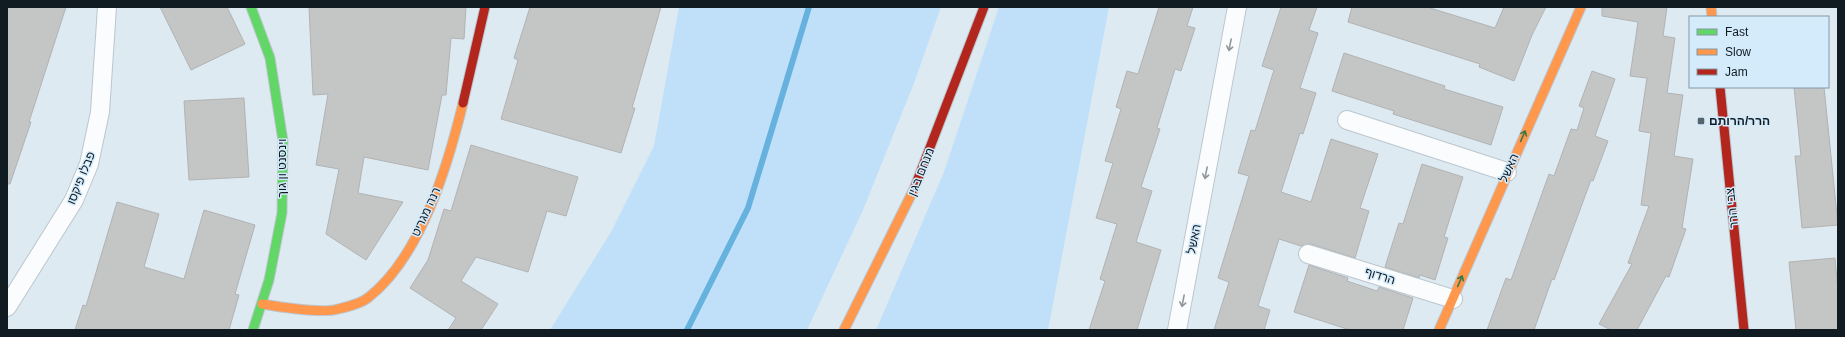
<svg xmlns="http://www.w3.org/2000/svg" width="1845" height="337" viewBox="0 0 1845 337" font-family="Helvetica,'Noto Sans Hebrew',sans-serif">
  <style>
    .grass { fill: #bfe0f8 }
    .lines { fill: none; stroke-linecap: round; stroke-linejoin: round }
    .stream { stroke: #67b1df; stroke-width: 6 }
    .building { fill: #c4c5c5; stroke: #b2b3b3 }
    .street-casing { stroke: #bcc6ce; stroke-width: 20 }
    .fast-casing { stroke: #bcc6ce; stroke-width: 11 }
    .slow-casing { stroke: #bcc6ce; stroke-width: 11 }
    .jam-casing { stroke: #bcc6ce; stroke-width: 11 }
    .street { stroke: #fafcfd; stroke-width: 18 }
    .fast { stroke: #63d668; stroke-width: 9 }
    .slow { stroke: #ff974d; stroke-width: 9 }
    .jam { stroke: #b3261e; stroke-width: 9 }
    .oneway { stroke: #91979a }
    .oneway2 { stroke: #3a7845 }
    .poi-dot { fill: #58636b; stroke: #d4ebfb; stroke-width: 1.5 }
    .labels { text-anchor: middle; dominant-baseline: central; stroke-width: 3; stroke-linejoin: round; paint-order: stroke }
    .poi-label { font-size: 12px; font-weight: bold; fill: #111b22; stroke: #d4ebfb; text-anchor: start }
    .street-label { font-size: 12px; fill: #111b22; stroke: #d4ebfb }
  </style>
  <rect width="100%" height="100%" fill="#ddeaf2"/>
  <!-- grass -->
  <g class="grass">
    <polygon points="679,7 941,7 914,83 863,210 807,330 550,330 611,232 654,146"/>
    <polygon points="999,7 1109,7 1048,330 876,330 944,172"/>
  </g>
  <g class="lines">
    <!-- stream -->
    <polyline class="stream" points="687,330 748,208 809,7"/>
  </g>
  <!-- building -->
  <g class="building">
    <polygon points="7,7 66,7 29,122 31,122 10,184 7,184"/>
    <polygon points="160,7 227,7 245,44 191,70"/>
    <polygon points="309,7 466,7 464,39 451,38 446,95 442,95 428,170 364,157 358,193 403,202 366,260 326,234 339,169 316,165 328,94 313,95"/>
    <polygon points="530,7 661,7 632,108 635,108 621,153 501,119 518,60 514,58"/>
    <polygon points="1159,7 1193,7 1187,26 1195,28 1181,71 1175,69 1157,128 1160,129 1141,187 1152,191 1136,242 1161,250 1137,330 1089,330 1105,281 1100,279 1117,224 1096,218 1113,163 1105,161 1121,109 1116,107 1127,71 1138,74"/>
    <polygon points="1281,7 1317,7 1309,30 1318,33 1300,88 1316,93 1303,134 1300,133 1281,192 1311,202 1331,139 1378,154 1360,208 1369,211 1355,258 1311,244 1301,246 1279,239 1258,306 1270,310 1264,330 1214,330 1229,282 1218,278 1249,176 1238,173 1251,130 1255,131 1274,70 1262,66"/>
    <polygon points="1352,7 1427,7 1495,28 1504,7 1546,7 1532,35 1514,81 1479,67 1480,64 1348,22"/>
    <polygon points="1602,7 1667,7 1663,36 1675,38 1667,93 1683,95 1674,156 1693,159 1682,228 1686,229 1669,277 1666,276 1637,330 1611,330 1599,324 1632,264 1628,263 1649,206 1641,205 1651,133 1639,131 1647,78 1630,76 1638,22 1602,16"/>
    <polygon points="1344,53 1445,86 1444,89 1503,107 1491,145 1393,114 1394,111 1332,91"/>
    <polygon points="1592,71 1615,79 1595,136 1608,141 1593,181 1591,180 1554,280 1552,279 1534,330 1487,330 1506,278 1511,280 1549,174 1554,176 1571,129 1577,130 1584,108 1579,106"/>
    <polygon points="1794,87 1824,87 1838,225 1802,228 1795,156 1801,156"/>
    <polygon points="244,98 249,177 189,180 184,101"/>
    <polygon points="471,145 578,177 566,216 547,211 528,272 476,257 461,281 498,304 481,330 448,330 456,318 410,288 428,260 444,209 451,211"/>
    <polygon points="1422,164 1463,177 1444,237 1448,238 1435,280 1420,275 1419,278 1385,267 1399,223 1403,224"/>
    <polygon points="117,202 159,214 144,267 184,279 204,210 255,225 235,294 239,295 229,330 75,330 83,305 86,306"/>
    <polygon points="1835,258 1838,291 1838,330 1796,330 1789,262"/>
    <polygon points="1309,265 1348,278 1347,281 1377,291 1379,287 1413,298 1403,330 1350,330 1294,312"/>
  </g>
  <g class="lines">
    <!-- street casing -->
    <g class="street-casing">
      <g id="street">
        <polyline points="1347,120 1507,172"/>
        <polyline points="1308,254 1453,299"/>
        <polyline points="7,307 74,200 89,164 100,112 107,7"/>
        <polyline points="1177,330 1237,7"/>
      </g>
    </g>
    <!-- fast casing -->
    <g class="fast-casing">
      <polyline id="fast" points="251,7 270,58 283,141 282,213 269,280 253,330"/>
    </g>
    <!-- slow casing -->
    <g class="slow-casing">
      <g id="slow">
        <polyline points="1711,7 1712,17"/>
        <path d="M262 304C280 307 322 314 338 309 347 307 362 303 369 297 421 256 448 165 463 103"/>
        <polyline points="844,330 914,189"/>
        <polyline points="1439,330 1581,7"/>
      </g>
    </g>
    <!-- jam casing -->
    <g class="jam-casing">
      <g id="jam">
        <polyline points="1720,87 1744,330"/>
        <polyline points="463,103 485,7"/>
        <polyline points="914,189 984,7"/>
      </g>
    </g>
    <!-- street -->
    <use href="#street" class="street"/>
    <!-- fast -->
    <use href="#fast" class="fast"/>
    <!-- slow -->
    <use href="#slow" class="slow"/>
    <!-- jam -->
    <use href="#jam" class="jam"/>
  </g>
  <!-- one-way arrows -->
  <defs><path id="oneway-shaft" d="M-6 0H5M1.5-3L5.5 0L1.5 3" fill="none" stroke-width="1.6" stroke-linecap="round" stroke-linejoin="round"/></defs>
  <g class="oneway">
    <use href="#oneway-shaft" transform="translate(1230 45) rotate(101)"/>
    <use href="#oneway-shaft" transform="translate(1206 173) rotate(101)"/>
    <use href="#oneway-shaft" transform="translate(1183 301) rotate(101)"/>
  </g>
  <g class="oneway2">
    <use href="#oneway-shaft" transform="translate(1523 136) rotate(-66)"/>
    <use href="#oneway-shaft" transform="translate(1460 281) rotate(-67)"/>
  </g>
  <!-- markers -->
  <rect class="poi-dot" x="1697" y="117" width="8" height="8" rx="2"/>
  <g class="labels">
    <!-- poi labels -->
    <g class="poi-label">
      <text x="1709" y="121">הרר/הרותם</text>
    </g>
    <!-- street labels -->
    <g class="street-label">
      <text transform="translate(282 168) rotate(-90)">וינסנט ון גוך</text>
      <text transform="translate(1509 168) rotate(-66)">האשל</text>
      <text transform="translate(921 172) rotate(-68)">מנחם בגין</text>
      <text transform="translate(81 178) rotate(-68)">פבלו פיקסו</text>
      <text transform="translate(1732 208) rotate(-96)">צבי הרר</text>
      <text transform="translate(426 212) rotate(-65)">רנה מגריט</text>
      <text transform="translate(1194 239) rotate(-79)">האשל</text>
      <text transform="translate(1380 276) rotate(17)">הרדוף</text>
    </g>
  </g>
  <!-- border -->
  <rect width="1845" height="337" fill="none" stroke="#111b22" stroke-width="16"/>
  <!-- legend -->
  <rect x="1689" y="16" width="140" height="72" fill="#d4ebfb" stroke="#8698a4"/>
  <rect x="1697" y="29" width="20" height="6" fill="#63d668" stroke="#8698a4"/>
  <text x="1725" y="36" font-size="12" fill="#111b22">Fast</text>
  <rect x="1697" y="49" width="20" height="6" fill="#ff974d" stroke="#8698a4"/>
  <text x="1725" y="56" font-size="12" fill="#111b22">Slow</text>
  <rect x="1697" y="69" width="20" height="6" fill="#b3261e" stroke="#8698a4"/>
  <text x="1725" y="76" font-size="12" fill="#111b22">Jam</text>
</svg>
